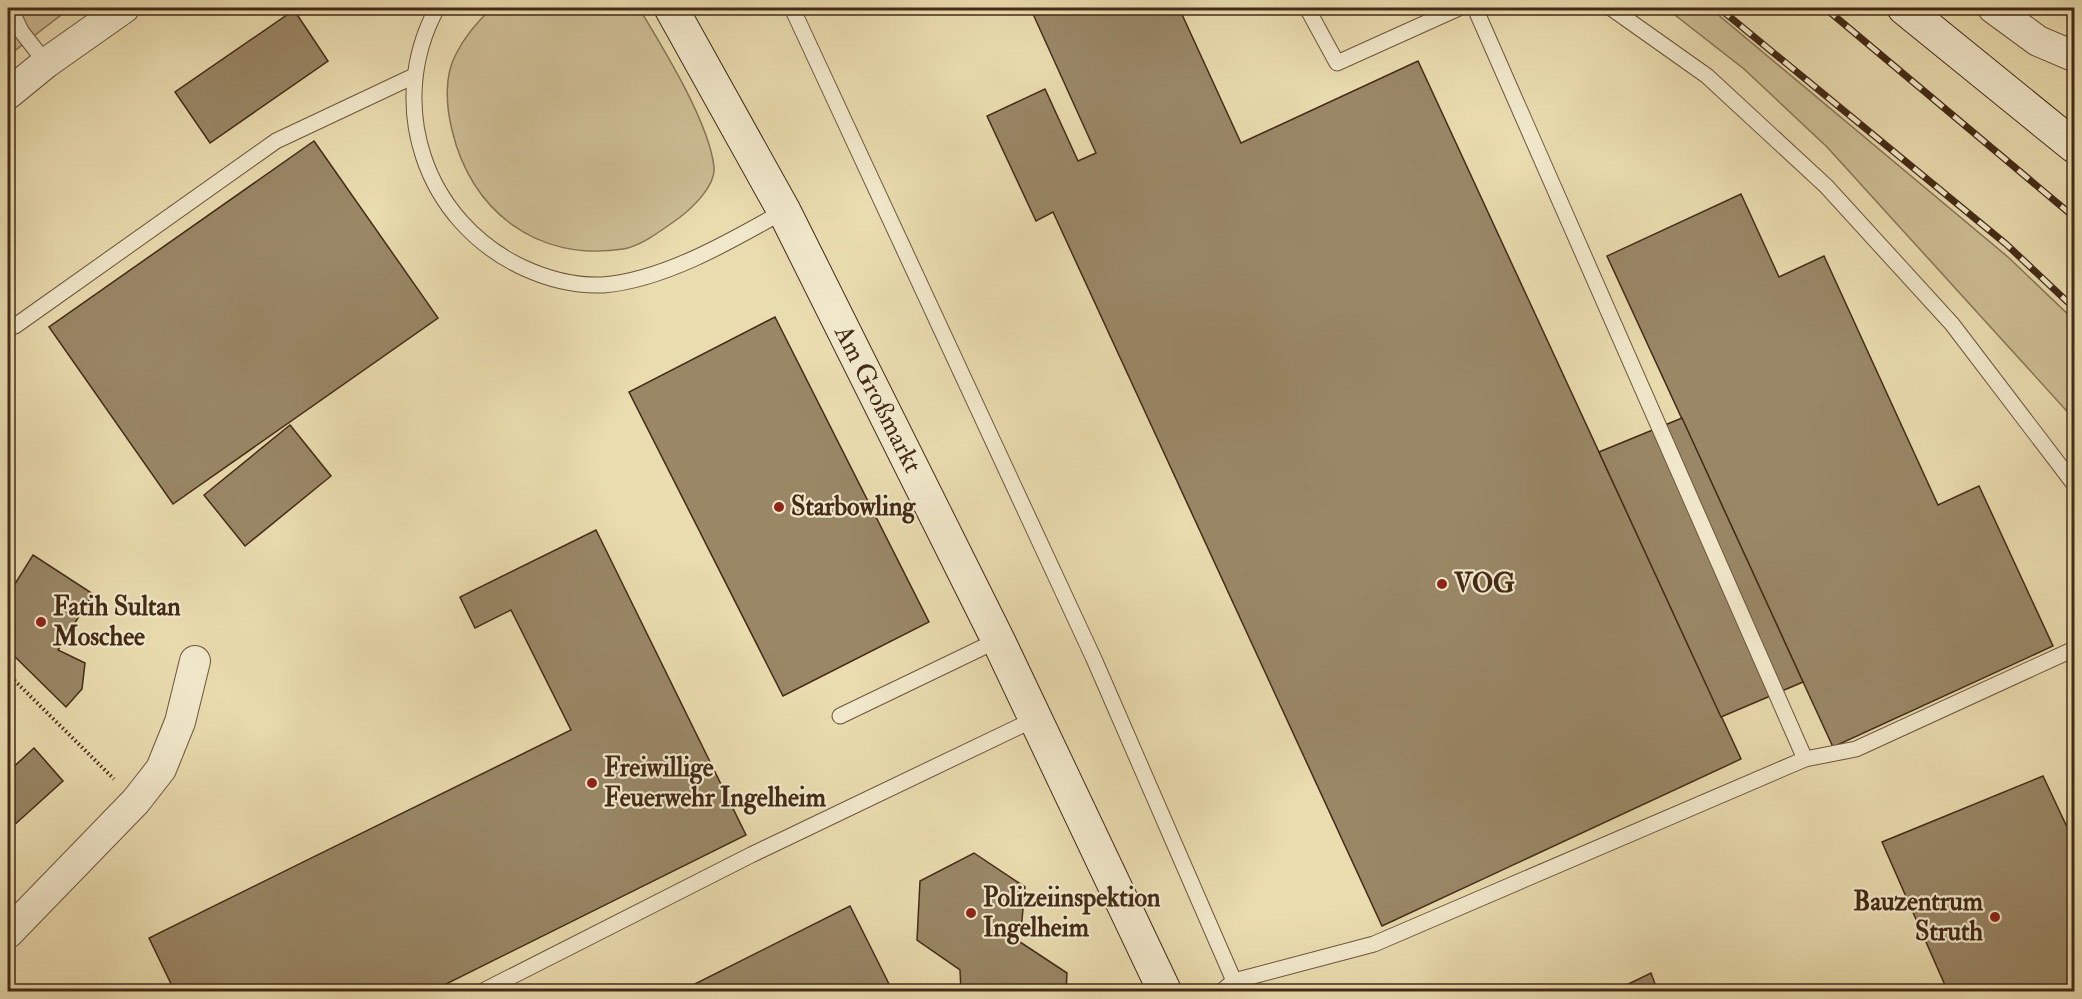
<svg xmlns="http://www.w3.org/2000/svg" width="2082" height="999" viewBox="0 0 2082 999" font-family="'IM FELL Double Pica',serif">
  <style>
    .green { fill: #cdbe95; stroke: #887456; stroke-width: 1.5 }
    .building { fill: #998766; stroke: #432b16; stroke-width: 1.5 }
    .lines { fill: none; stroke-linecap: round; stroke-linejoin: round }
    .lane-casing { stroke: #6c573c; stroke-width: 17 }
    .street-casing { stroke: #6c573c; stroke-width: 32 }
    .secondary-casing { stroke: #432b16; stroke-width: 35 }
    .path { stroke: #432b16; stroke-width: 4; stroke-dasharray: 1.5 3; stroke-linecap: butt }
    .lane { stroke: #f1e8cb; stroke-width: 15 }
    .street { stroke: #f1e8cb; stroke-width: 30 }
    .secondary { stroke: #f1e8cb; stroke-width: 33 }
    .rail-casing { stroke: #432b16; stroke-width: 7 }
    .rail { stroke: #f1e8cb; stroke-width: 4.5; stroke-dasharray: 14; stroke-linecap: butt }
    .poi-dot { fill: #8f2418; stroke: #f1e8cb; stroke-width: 2 }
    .labels { text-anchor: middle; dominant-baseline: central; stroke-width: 4.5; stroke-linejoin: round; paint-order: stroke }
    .street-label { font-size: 26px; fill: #432b16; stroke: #f1e8cb }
    .poi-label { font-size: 26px; font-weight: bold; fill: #432b16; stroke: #f1e8cb; text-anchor: start }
  </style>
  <rect width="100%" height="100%" fill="#e9dcaf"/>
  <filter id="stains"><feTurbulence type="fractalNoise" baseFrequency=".00333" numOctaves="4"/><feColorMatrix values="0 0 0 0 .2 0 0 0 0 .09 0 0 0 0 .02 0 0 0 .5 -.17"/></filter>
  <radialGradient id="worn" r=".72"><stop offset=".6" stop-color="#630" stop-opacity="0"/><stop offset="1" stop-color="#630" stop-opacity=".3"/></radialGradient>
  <!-- green -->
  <g class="green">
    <polygon points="8,8 70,8 8,56"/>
    <path d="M492 8H639C663 48 709 122 714 167 716 186 692 208 679 218 663 229 642 246 623 249 538 262 471 212 452 130 446 106 444 76 456 54 464 38 479 20 492 8Z"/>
    <polygon points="1666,8 1710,8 2008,257 2074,320 2074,419 1827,147 1744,69"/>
  </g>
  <!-- building -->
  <g class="building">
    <polygon points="1047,8 1179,8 1241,143 1418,61 1741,759 1382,926 1053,212 1036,221 987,116 1045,89 1078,161 1096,153 1033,14"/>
    <polygon points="294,10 328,61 210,143 175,92"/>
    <polygon points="314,141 438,318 173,504 49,327"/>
    <polygon points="1741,194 1779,277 1824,256 1938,505 1979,486 2053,646 1833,747 1607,256"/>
    <polygon points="775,317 929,622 783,696 629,392"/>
    <polygon points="1682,418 1803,682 1721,717 1599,452"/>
    <polygon points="290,425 331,476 245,546 204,495"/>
    <polygon points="596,530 746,835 430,992 175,992 149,938 571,730 511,610 475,628 460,597"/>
    <polygon points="33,555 93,594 58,650 85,663 82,689 66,707 8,650 8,595"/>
    <polygon points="34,748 63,781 12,827 8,822 8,772"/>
    <polygon points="2043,776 2074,842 2074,992 1948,992 1882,842"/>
    <polygon points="974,853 1025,887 1020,942 1067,973 1066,992 961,992 960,970 917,940 920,881"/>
    <polygon points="850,906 893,992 679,992"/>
    <polygon points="1651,973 1658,992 1612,992"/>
  </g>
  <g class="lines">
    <!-- lane casing -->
    <g class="lane-casing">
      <g id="lane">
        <polyline points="10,8 21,31 46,63"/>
        <path d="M437 8C385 104 424 222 524 268 548 279 577 286 603 285 664 280 731 241 784 211"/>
        <polyline points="792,8 1094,659 1234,981"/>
        <polyline points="1307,8 1337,63 1459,8"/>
        <polyline points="1611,8 1707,76 1826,186 1952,324 2074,484"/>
        <polyline points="15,326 276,141 414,76"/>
        <polyline points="840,716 998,640"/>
        <polyline points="1805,759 1856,749 2074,649"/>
        <polyline points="481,992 751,855 1037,718"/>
        <polyline points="1221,992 1234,981 1374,944 1805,759 1475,8"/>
      </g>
    </g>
    <!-- street casing -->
    <g class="street-casing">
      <g id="street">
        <polyline points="1993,8 2038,41 2071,55"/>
        <polyline points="8,94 46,63 124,8"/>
        <polyline points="8,933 136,801 161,769 180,722 195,661"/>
      </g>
    </g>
    <!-- secondary casing -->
    <g class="secondary-casing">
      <g id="secondary">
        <polyline points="671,8 784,211 998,640 1165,992"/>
        <polyline points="1904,8 2074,146"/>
      </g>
    </g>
    <!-- path -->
    <polyline class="path" points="8,674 114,779"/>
    <!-- lane -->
    <use href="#lane" class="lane"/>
    <!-- street -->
    <use href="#street" class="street"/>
    <!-- secondary -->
    <use href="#secondary" class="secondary"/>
    <!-- rail casing -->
    <g class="rail-casing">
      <g id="rail">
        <polyline points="1719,8 2006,244 2074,308"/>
        <polyline points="1825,8 2074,217"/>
      </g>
    </g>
    <!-- rail -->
    <use href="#rail" class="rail"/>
  </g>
  <!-- markers -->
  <g class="poi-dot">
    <circle cx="779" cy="507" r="6"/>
    <circle cx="1442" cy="584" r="6"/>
    <circle cx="41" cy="622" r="6"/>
    <circle cx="592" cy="783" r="6"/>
    <circle cx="971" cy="913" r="6"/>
    <circle cx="1995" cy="917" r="6"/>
  </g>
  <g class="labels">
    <!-- street labels -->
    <g class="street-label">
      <text transform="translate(878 399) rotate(63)">Am Großmarkt</text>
    </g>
    <!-- poi labels -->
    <g class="poi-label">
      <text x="791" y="507">Starbowling</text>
      <text x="1454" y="584">VOG</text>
      <text x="53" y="607">Fatih Sultan<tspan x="53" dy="30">Moschee</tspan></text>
      <text x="604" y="768">Freiwillige<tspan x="604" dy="30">Feuerwehr Ingelheim</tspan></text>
      <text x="983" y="898">Polizeiinspektion<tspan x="983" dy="30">Ingelheim</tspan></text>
      <text x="1983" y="902" text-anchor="end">Bauzentrum<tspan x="1983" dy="30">Struth</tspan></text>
    </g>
  </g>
  <!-- margin -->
  <rect width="2082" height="999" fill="none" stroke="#e9dcaf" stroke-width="30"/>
  <rect x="9" y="9" width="2064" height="981" fill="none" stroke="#432b16" stroke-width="3"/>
  <rect x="15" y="15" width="2052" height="969" fill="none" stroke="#432b16" stroke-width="1.5"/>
  <rect width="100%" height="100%" filter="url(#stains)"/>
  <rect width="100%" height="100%" fill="url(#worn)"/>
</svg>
